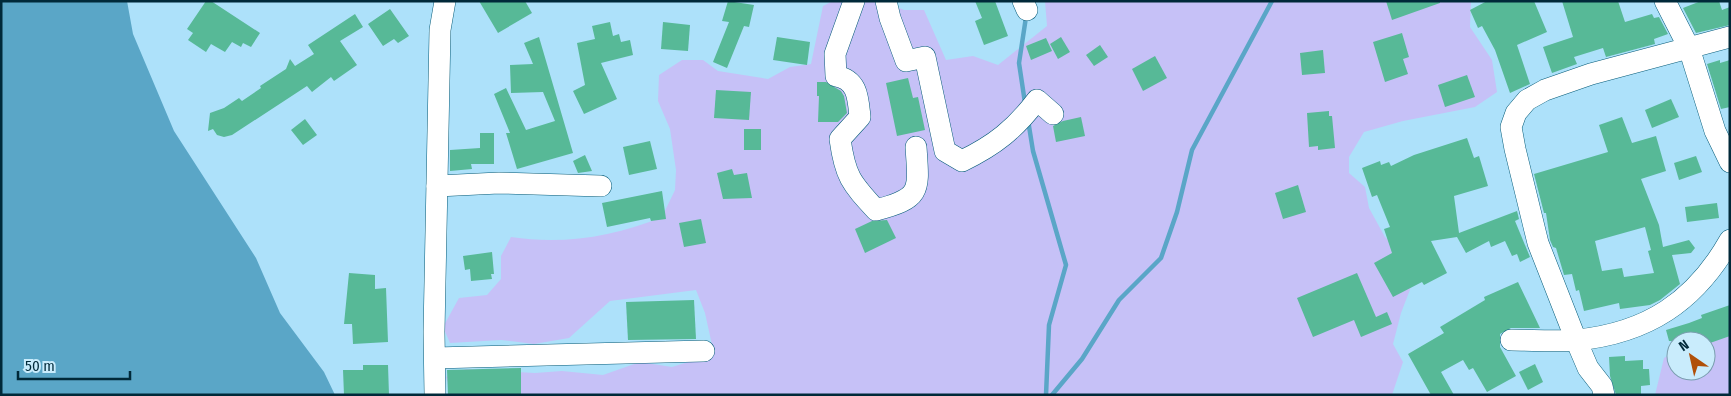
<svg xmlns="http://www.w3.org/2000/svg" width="1731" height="396" viewBox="0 0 1731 396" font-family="'Fira Sans Condensed',sans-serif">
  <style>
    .green { fill: #c6c1f7 }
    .water { fill: #5aa6c7 }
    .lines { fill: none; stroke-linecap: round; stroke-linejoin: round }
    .stream { stroke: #5aa6c7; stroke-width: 4.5 }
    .building { fill: #57b997; fill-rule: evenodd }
    .minor-casing { stroke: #055b78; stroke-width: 22 }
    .minor { stroke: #fff; stroke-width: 21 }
  </style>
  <rect width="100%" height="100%" fill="#ade1fa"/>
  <!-- green -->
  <g class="green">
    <path d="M833 1H883L904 10H924L946 60 973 56 998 65 1047 26 1045 1H1471L1470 27 1492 60 1497 92 1475 107 1403 121 1364 132 1349 157V173L1365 187 1369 208 1385 237 1404 254 1411 287 1401 313 1393 344 1403 362 1392 395H452L446 377 466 369 535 373 562 371 603 375 640 362 672 367 714 354 705 313 696 290 610 301 569 338 534 344 501 340 450 343 443 327 459 298 487 295 501 279V256L511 237C562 245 614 237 662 217L675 190 676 170 670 129 658 101 659 75 682 60H703L718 71 768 79 790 67 811 64 823 6Z"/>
    <polygon points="1730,323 1730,395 1655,395 1664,358 1676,351 1676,371 1706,371 1706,341"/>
  </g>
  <!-- water -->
  <polygon class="water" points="1,1 127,1 133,34 174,131 256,258 280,313 324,372 335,395 1,395"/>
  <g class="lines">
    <!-- stream -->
    <g class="stream">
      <polyline points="1025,103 1019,63 1026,17"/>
      <polyline points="1028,120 1033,151 1066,265 1049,325 1046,395"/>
      <polyline points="1052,395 1082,359 1119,300 1161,258 1177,212 1192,150 1272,1"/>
    </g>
  </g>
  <!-- building -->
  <g class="building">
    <polygon points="206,1 211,1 260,33 251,47 243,43 241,47 232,42 225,52 211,44 206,52 188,40 193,33 187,29"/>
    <polygon points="479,1 525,1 532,13 498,33"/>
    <polygon points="728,1 754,5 749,27 744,26 727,68 713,62 729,22 722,21"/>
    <polygon points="975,1 995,1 1008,36 984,45 975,21 982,18"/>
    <polygon points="1386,1 1440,1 1440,3 1392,20"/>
    <polygon points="1487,1 1534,1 1547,32 1517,45 1530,84 1510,93 1495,50 1482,26 1478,28 1470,10"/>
    <polygon points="1562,1 1618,1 1625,22 1652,14 1654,18 1659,17 1668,34 1654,39 1655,44 1606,57 1603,48 1574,57 1577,64 1552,73 1543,47 1573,37"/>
    <polygon points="1701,1 1719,1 1722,10 1730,7 1730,25 1696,33 1683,8"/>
    <polygon points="390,9 409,36 398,43 394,39 383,46 368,24"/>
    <polygon points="355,14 363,27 340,41 357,65 334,81 331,77 312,92 307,86 232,135 224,137 217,135 213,129 208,131 210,113 224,108 239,98 242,101 261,88 260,86 286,69 290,59 295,66 314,54 308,45"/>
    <polygon points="610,22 613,36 619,34 621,42 630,40 633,55 601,63 617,99 584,114 573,91 585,85 577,43 595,39 592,26"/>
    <polygon points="663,22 690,25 688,51 661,49"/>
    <polygon points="1402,33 1409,57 1403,59 1408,74 1385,82 1373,42"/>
    <polygon points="539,37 573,153 517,169 506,133 510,133 494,94 506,88 526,130 555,121 543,92 511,93 510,65 533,64 524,43"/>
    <polygon points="777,37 810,42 807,65 773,60"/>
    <polygon points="1061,37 1070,52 1058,59 1050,44"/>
    <polygon points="1046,38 1052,51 1031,60 1026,46"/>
    <polygon points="1100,45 1108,57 1094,66 1086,55"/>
    <polygon points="1323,50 1325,73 1302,75 1300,53"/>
    <polygon points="1155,56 1167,78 1143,91 1132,69"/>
    <polygon points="1720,60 1720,63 1730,60 1730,107 1721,109 1707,64"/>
    <polygon points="1467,75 1475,97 1445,107 1438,85"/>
    <polygon points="908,78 913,98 918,97 925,130 897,136 886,83"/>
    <polygon points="817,82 826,82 841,91 844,96 847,113 838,122 818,122 819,96 817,96"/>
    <polygon points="716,90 751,92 749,120 714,118"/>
    <polygon points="1671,99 1679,117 1652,128 1645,110"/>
    <polygon points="1329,111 1329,116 1332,116 1335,148 1318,150 1318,146 1309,147 1307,113"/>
    <polygon points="1081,117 1085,136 1056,142 1053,126 1063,121"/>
    <path d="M1622 117 1632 143 1656 136 1666 171 1641 179 1659 225 1663 247 1689 240 1695 248 1691 253 1672 255 1680 284 1660 300 1650 305 1620 309 1619 303 1584 311 1579 290 1576 291 1572 274 1564 275 1556 248 1553 247 1550 240 1546 213H1544L1534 174 1608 152 1599 125ZM1645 227 1651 250 1648 251 1654 273 1624 277 1622 268 1602 271 1595 241Z"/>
    <polygon points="305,119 317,135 303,145 291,130"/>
    <rect x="744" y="129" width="17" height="21"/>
    <polygon points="480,133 494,133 494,164 471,164 472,169 450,171 450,150 480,148"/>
    <polygon points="1467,138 1474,158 1479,156 1488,186 1454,196 1459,233 1517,211 1519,219 1515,221 1530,257 1520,262 1517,254 1512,256 1505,241 1491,247 1489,241 1466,253 1457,237 1431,241 1447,273 1424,285 1422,282 1393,297 1374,263 1392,253 1384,229 1390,227 1377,195 1372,197 1362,168 1380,161 1381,165 1389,162 1391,166 1414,155"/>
    <polygon points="650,141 657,169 629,175 623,147"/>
    <polygon points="585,155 592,171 578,173 573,161"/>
    <polygon points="1696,156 1702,172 1679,180 1674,163"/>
    <polygon points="732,169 734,175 747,173 752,198 723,199 717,173"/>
    <polygon points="1298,185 1306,212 1283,219 1275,193"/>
    <polygon points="662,191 666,219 651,221 650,218 607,227 602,203"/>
    <polygon points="1717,203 1719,218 1687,222 1685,207"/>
    <polygon points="701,219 706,243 684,247 679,223"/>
    <polygon points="887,220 896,238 865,253 855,229 872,221"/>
    <polygon points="492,252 494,274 491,274 492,279 471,281 470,269 465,270 463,256"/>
    <polygon points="349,273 375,275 375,289 386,288 388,342 353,344 352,324 344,324"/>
    <polygon points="1357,273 1376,317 1387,312 1392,324 1361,337 1354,320 1313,337 1297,298"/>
    <polygon points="1518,282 1540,328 1511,328 1500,334 1500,347 1516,376 1487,392 1473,368 1469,370 1463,360 1441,372 1454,395 1431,395 1408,354 1444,333 1440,327 1485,300 1484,297"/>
    <polygon points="694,300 696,339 628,340 626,302"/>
    <polygon points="1730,305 1730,336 1710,343 1709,341 1669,341 1666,330 1689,323 1702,318 1701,315"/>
    <polygon points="1625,356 1625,361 1643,360 1643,369 1649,369 1650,385 1641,386 1641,395 1616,395 1610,376 1609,357"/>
    <polygon points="1535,364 1543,382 1528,390 1519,372"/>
    <polygon points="363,365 388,365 389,395 344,395 343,370 363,370"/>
    <polygon points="521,368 521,395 448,395 447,370"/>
  </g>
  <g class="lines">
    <!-- minor casing -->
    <g class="minor-casing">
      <g id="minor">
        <path d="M854 1 835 54 836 76C858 80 858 98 860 117L840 139C845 176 851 183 876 210 922 198 919 191 916 147"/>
        <path d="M886 1 890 18 906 61 925 57 945 151 962 161C995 145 1015 129 1037 100L1053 114"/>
        <polyline points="1023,1 1027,10"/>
        <polyline points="1665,1 1689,48 1715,131 1730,162"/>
        <polyline points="437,186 499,183 601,186"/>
        <path d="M1511 340C1533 340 1555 342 1577 340 1647 333 1695 302 1730 240"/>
        <polyline points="435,358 704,351"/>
        <polyline points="435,395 434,332 440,30 445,1"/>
        <polyline points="1604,395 1602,386 1588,368 1576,340 1538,243 1515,149 1511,127 1516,113 1527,100 1545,90 1591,74 1730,37"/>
      </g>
    </g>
    <!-- minor -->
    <use href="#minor" class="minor"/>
  </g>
  <!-- border -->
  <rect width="1731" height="396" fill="none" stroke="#002939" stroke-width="5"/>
  <!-- north arrow -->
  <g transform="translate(1691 356) rotate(326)"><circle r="24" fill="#c9ecfc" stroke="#799eae"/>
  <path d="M0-4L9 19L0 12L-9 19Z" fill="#b05009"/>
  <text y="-8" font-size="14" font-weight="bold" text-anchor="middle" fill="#002939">N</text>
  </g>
  <!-- scale -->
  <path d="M18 371v8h112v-8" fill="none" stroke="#002939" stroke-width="2.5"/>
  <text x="25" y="371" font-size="15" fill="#002939" stroke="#c9ecfc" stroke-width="4" paint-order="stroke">50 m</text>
</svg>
